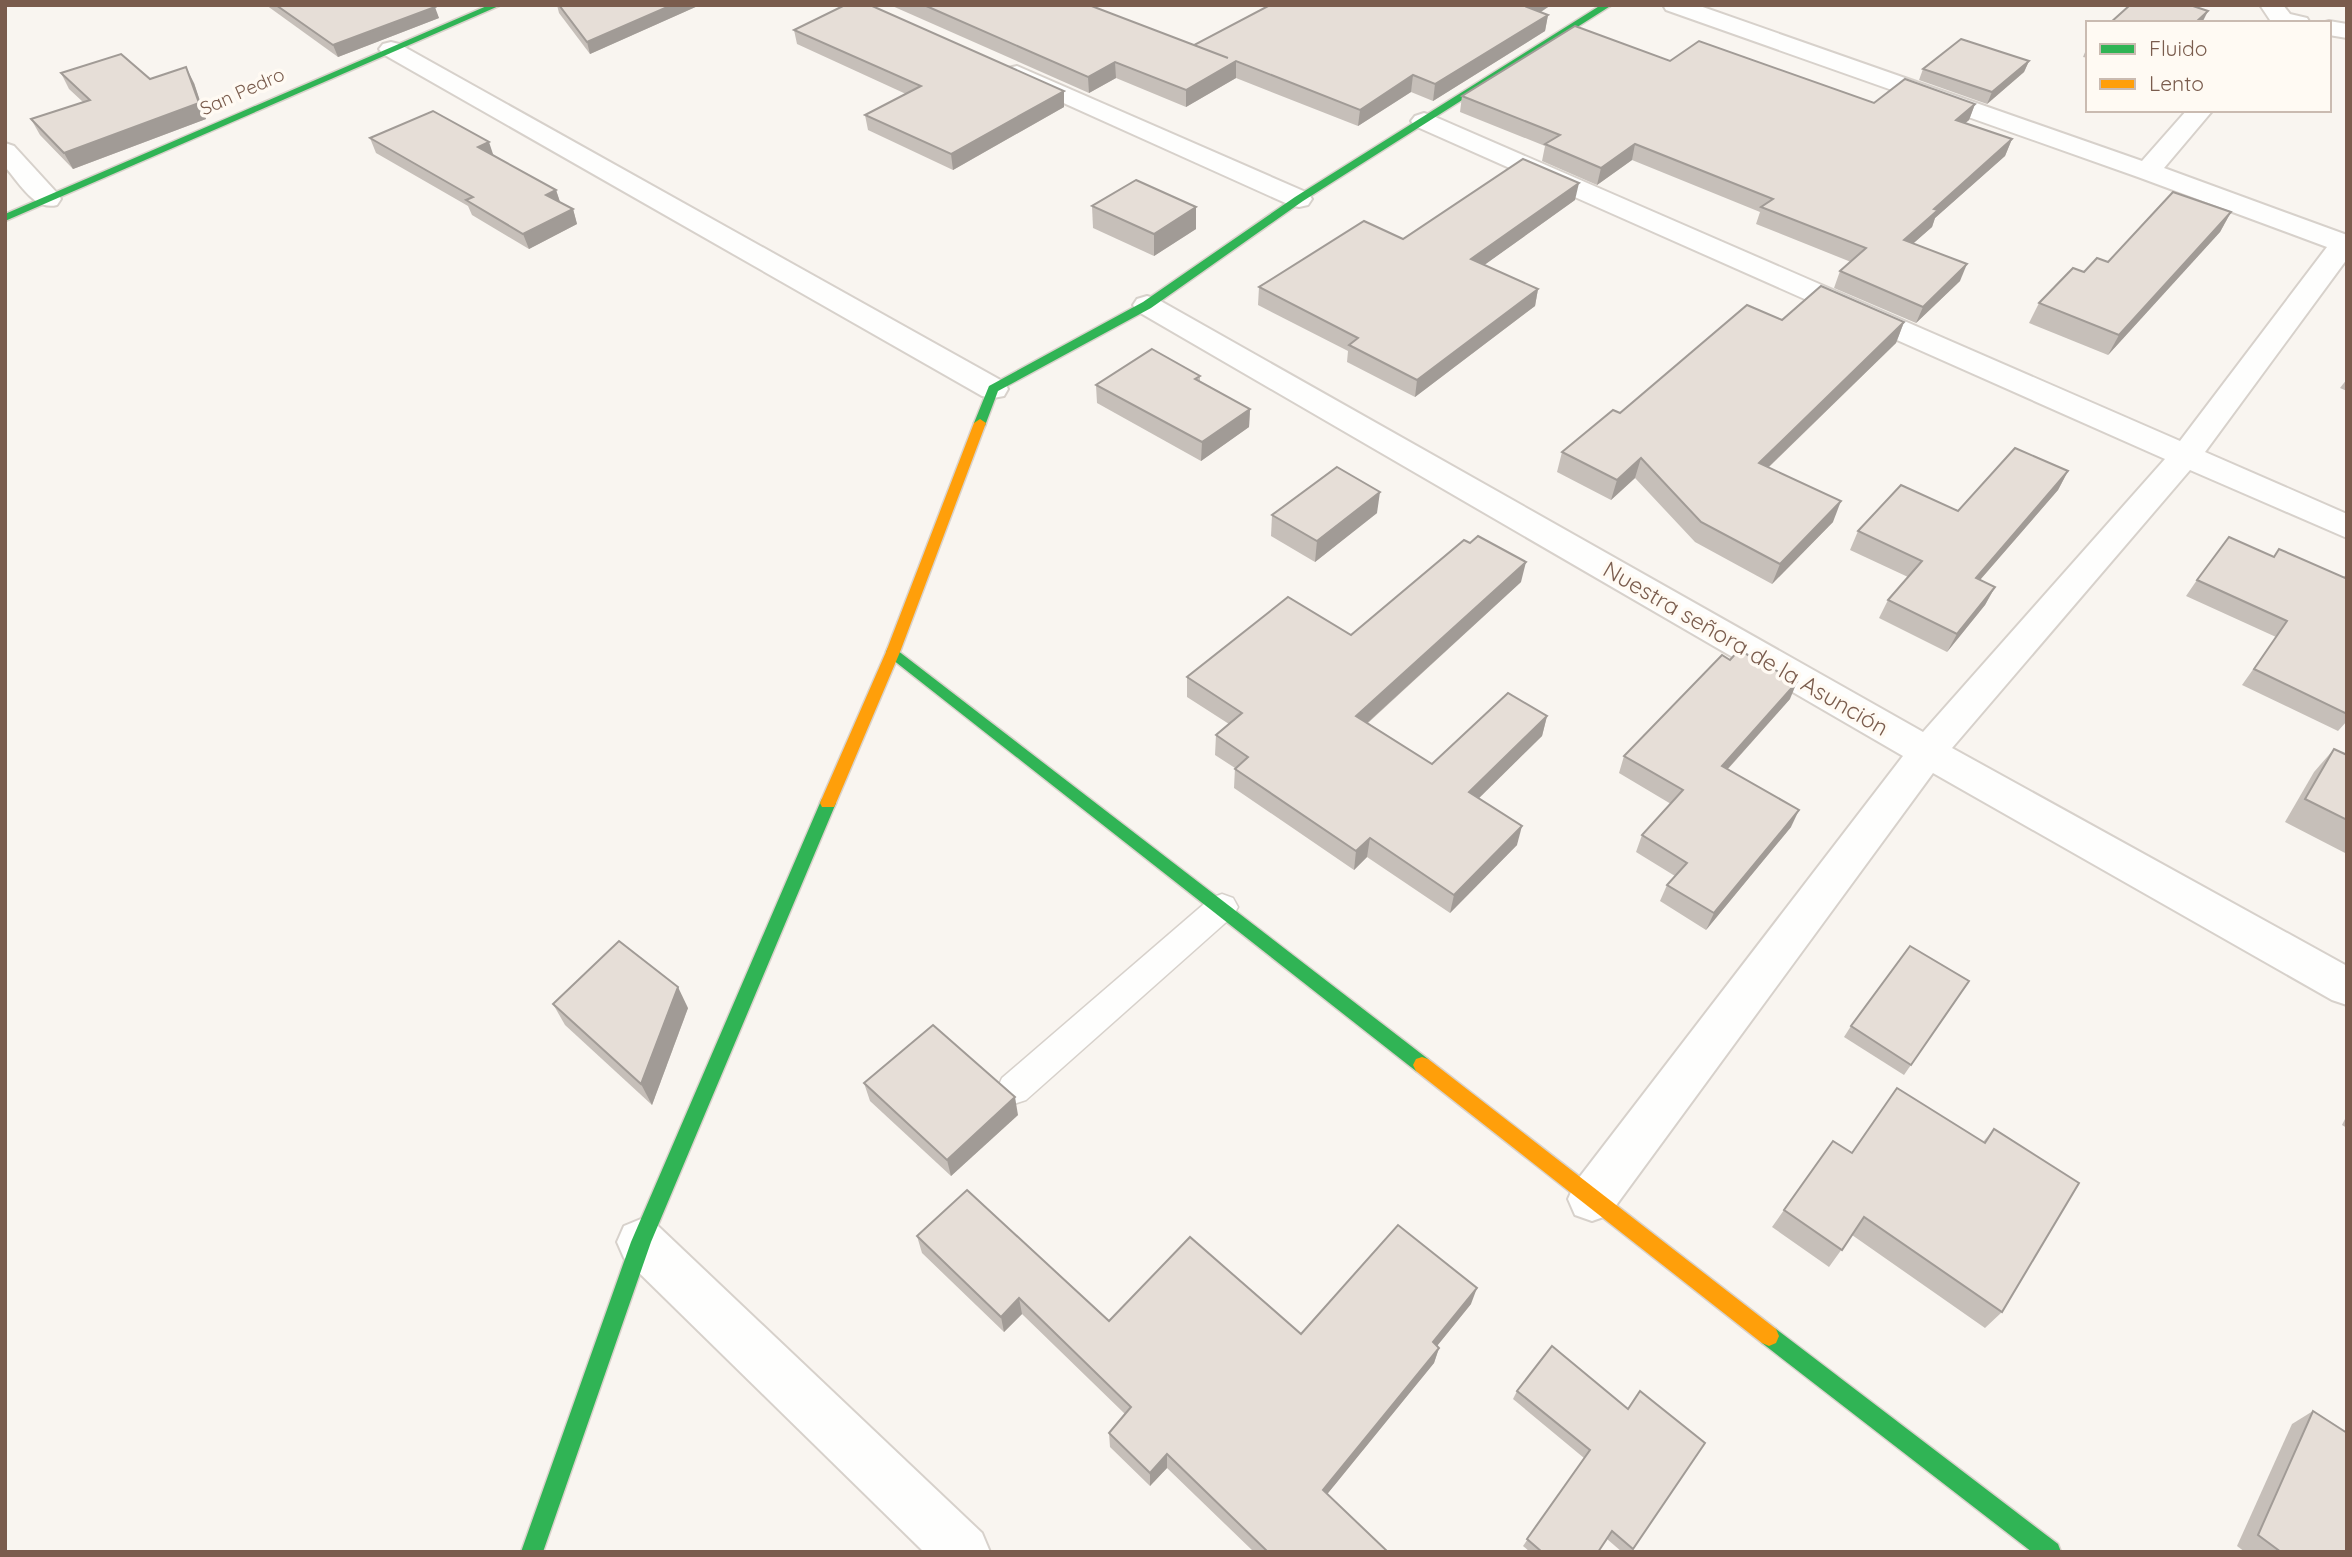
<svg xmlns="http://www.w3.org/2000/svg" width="2352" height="1557" viewBox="0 0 2352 1557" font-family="Quicksand,sans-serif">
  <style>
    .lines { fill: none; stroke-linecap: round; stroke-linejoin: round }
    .lane-casing { stroke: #d7d1cb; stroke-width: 3 }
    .street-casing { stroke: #d7d1cb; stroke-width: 4 }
    .fast-casing { stroke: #d9d2cb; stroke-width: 3 }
    .slow-casing { stroke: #d9d2cb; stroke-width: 3 }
    .lane { fill: #fefefd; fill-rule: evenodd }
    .street { fill: #fefefd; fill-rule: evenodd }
    .fast { fill: #30b455; fill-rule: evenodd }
    .slow { fill: #ff9f0a; fill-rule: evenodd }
    .wall { fill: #c6bfb9 }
    .shaded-wall { fill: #a19b96 }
    .building { fill: #e6ded7; stroke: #a19b96; stroke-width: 2 }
    .labels { text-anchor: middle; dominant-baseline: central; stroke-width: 7; stroke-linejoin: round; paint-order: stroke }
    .far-street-label { font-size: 19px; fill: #7a5c4d; stroke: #fffaf3 }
    .street-label { font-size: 23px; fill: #7a5c4d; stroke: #fffaf3 }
  </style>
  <rect width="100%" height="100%" fill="#f9f5f0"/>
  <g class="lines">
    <!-- lane casing -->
    <g class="lane-casing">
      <polygon id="lane" points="1222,894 1233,898 1238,907 1233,916 1026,1100 1014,1104 1002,1100 997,1089 1002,1078 1211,898"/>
    </g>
    <!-- street casing -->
    <g class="street-casing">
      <g id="street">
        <polygon points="1663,5 1697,5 2142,161 2187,110 2213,110 2164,168 2347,235 2347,259 2205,452 2347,514 2347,538 2190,470 1952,748 2347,966 2347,1005 2332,1000 1933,773 1609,1215 1592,1221 1575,1215 1568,1199 1575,1183 1903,756 1137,311 1133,305 1137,299 1147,296 1157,299 1923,732 2165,459 1415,126 1411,121 1415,116 1424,113 1433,116 2180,441 2327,247 2138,177 1666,10"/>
        <polygon points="2260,5 2283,5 2290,14 2307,18 2310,23 2272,23"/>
        <polygon points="2329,21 2347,24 2347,38 2329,35 2329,23 2322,23"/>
        <polygon points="391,42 399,44 1004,382 1008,389 1004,396 993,398 982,396 383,54 379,49 383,44"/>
        <polygon points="1017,66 1308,193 1312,199 1308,205 1299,207 1290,205 1008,78 1005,73 1008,68"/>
        <path d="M5 143 14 146 57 193 61 199 57 205C34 211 20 183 5 167Z"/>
        <polygon points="641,1219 658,1226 982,1533 990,1552 924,1552 624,1258 617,1242 624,1226"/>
      </g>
    </g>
    <!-- fast casing -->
    <g class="fast-casing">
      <g id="fast">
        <polygon points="489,5 501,5 5,221 5,214"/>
        <polygon points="1601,5 1612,5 1303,201 1151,308 998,391 986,423 985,426 975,426 974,423 989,386 1143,302 1295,197"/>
        <polygon points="893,647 1428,1059 1431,1065 1428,1071 1422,1073 1416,1071 888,656 886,652 888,648"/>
        <polygon points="828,797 834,799 836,803 651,1242 543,1552 521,1552 631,1242 820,803 822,799"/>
        <polygon points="1769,1326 1776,1329 2058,1544 2061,1552 2032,1552 1762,1343 1759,1336 1762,1329"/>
      </g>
    </g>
    <!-- slow casing -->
    <g class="slow-casing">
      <g id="slow">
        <polygon points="980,419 986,423 900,652 836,803 834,807 822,807 820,803 886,652 974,423"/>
        <polygon points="1422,1057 1428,1059 1776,1329 1779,1336 1776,1343 1769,1346 1762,1343 1416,1071 1413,1065 1416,1059"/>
      </g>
    </g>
    <!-- lane -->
    <use href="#lane" class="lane"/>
    <!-- street -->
    <use href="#street" class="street"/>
    <!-- fast -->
    <use href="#fast" class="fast"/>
    <!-- slow -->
    <use href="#slow" class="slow"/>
  </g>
  <!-- wall -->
  <g class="wall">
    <polygon points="266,5 432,5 439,18 338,57"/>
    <polygon points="557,5 700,5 590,54 559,13"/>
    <polygon points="890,5 1089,5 1194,45 1270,5 1551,5 1541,12 1548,15 1545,31 1433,101 1411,92 1358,126 1236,78 1186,107 1116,78 1089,93"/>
    <polygon points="794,30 1064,107 953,170 868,130 865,115 906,94 797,44"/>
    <polygon points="2088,45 2088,58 2083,57"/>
    <polygon points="1670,61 1874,103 1975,104 1969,120 1965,123 2012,139 2005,156 1935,218 1932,227 1913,243 1960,281 1916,323 1834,288 1840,271 1851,262 1756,224 1760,212 1632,160 1597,185 1542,161 1545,146 1460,112 1462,96"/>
    <polygon points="2029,61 2024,72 1987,104 1919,80 1923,69"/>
    <polygon points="61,73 194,83 206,119 73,169 40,135 31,119 83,102 69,89"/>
    <polygon points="370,138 494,156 556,190 560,202 573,209 577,224 529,249 472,215 468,206 376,153"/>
    <polygon points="1575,200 1484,265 1538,289 1535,306 1415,397 1347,362 1348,351 1258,305 1259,287 1403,239"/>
    <polygon points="1092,206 1196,207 1196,229 1154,256 1093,228"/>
    <polygon points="2231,212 2220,232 2108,355 2029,323 2039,303 2084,272"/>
    <polygon points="1782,320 1904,322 1896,343 1769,467 1833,522 1772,584 1695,542 1635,478 1611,500 1557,472 1562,452 1620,413"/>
    <polygon points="1200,376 1200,381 1250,409 1249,427 1201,461 1097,403 1096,385"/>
    <polygon points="2347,379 2347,391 2340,388"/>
    <polygon points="2068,471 2058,490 1980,580 1995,587 1985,605 1947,652 1879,618 1888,600 1908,577 1850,550 1858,531 1958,511"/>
    <polygon points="1377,513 1315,562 1271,536 1272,515"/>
    <polygon points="2274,557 2344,578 2347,574 2347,721 2338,731 2242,685 2276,637 2186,596 2197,580"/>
    <polygon points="1521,582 1368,723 1432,764 1547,716 1542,736 1478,798 1517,845 1450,913 1367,857 1354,870 1234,788 1235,768 1215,755 1216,735 1229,724 1187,697 1187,677 1351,635"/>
    <polygon points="1790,699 1728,769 1791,827 1706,930 1660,901 1667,885 1675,876 1636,852 1642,835 1671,804 1619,773 1624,756"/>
    <polygon points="2334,749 2347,755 2347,854 2285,822 2314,772"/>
    <polygon points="1969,981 1904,1075 1844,1037 1851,1026"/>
    <polygon points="553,1004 688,1008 652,1105 565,1025"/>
    <polygon points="864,1083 1018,1115 951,1176 870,1101"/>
    <polygon points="2347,1115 2347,1128 2342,1125"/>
    <polygon points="1994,1129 2002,1312 1985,1328 1852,1235 1829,1267 1772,1227 1784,1210 1852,1153 1983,1142"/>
    <polygon points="917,1236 1109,1321 1301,1334 1471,1304 1437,1346 1439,1348 1434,1363 1327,1494 1388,1552 1254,1552 1167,1468 1150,1486 1110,1447 1109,1433 1125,1414 1022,1314 1004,1332 922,1253"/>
    <polygon points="1552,1346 1633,1549 1631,1552 1622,1552 1607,1539 1598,1552 1530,1552 1523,1546 1584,1458 1513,1399 1517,1391"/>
    <polygon points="2313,1411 2347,1552 2245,1552 2237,1546 2292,1424"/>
  </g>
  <!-- shaded-wall -->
  <g class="shaded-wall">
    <polygon points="672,5 700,5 590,54 587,42"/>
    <polygon points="1530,5 1551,5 1524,23 1527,7"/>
    <polygon points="435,7 439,18 338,57 333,45"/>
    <polygon points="2208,11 2202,23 2195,23"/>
    <polygon points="1548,15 1545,31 1433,101 1435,84"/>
    <polygon points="1236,61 1236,78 1186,107 1186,90"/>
    <polygon points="2029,61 2024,72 1987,104 1992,92"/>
    <polygon points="1115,62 1116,78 1089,93 1088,77"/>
    <polygon points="186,67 194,83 206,119 73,169 64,153"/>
    <polygon points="1413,75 1411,92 1358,126 1360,110"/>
    <polygon points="1064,91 1064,107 953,170 951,154"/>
    <polygon points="1975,104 1969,120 1950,136 1956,120"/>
    <polygon points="2012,139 2005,156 1935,218 1932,227 1898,257 1904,240 1934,209"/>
    <polygon points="489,142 494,157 478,147"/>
    <polygon points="1635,144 1632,160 1597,185 1601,168"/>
    <polygon points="1579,183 1575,200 1469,276 1471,259"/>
    <polygon points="556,190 561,205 546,195"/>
    <polygon points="1196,207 1196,229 1154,256 1154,234"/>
    <polygon points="573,209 577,224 529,249 523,234"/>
    <polygon points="2231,212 2220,232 2108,355 2119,335"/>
    <polygon points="1967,264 1960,281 1916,323 1923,307"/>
    <polygon points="1538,289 1535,306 1415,397 1417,380"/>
    <polygon points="1904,322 1896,343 1752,483 1759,463"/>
    <polygon points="1250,409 1249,427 1201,461 1202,442"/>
    <polygon points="1641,458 1635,478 1611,500 1617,480"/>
    <polygon points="2068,471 2058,490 1966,596 1976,578"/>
    <polygon points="1380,492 1377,513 1315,562 1317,541"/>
    <polygon points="1841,501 1833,522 1772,584 1780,564"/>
    <polygon points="1526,562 1521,582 1354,735 1356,716"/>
    <polygon points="1995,587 1985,605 1947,652 1957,634"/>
    <polygon points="1797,682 1790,699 1715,783 1722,766"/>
    <polygon points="1547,716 1542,736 1465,812 1469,792"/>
    <polygon points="1799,810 1791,827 1706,930 1714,913"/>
    <polygon points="1522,826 1517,845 1450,913 1454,895"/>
    <polygon points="1370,838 1367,857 1354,870 1356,851"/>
    <polygon points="678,987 688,1008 652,1105 641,1084"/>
    <polygon points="1015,1097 1018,1115 951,1176 947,1160"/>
    <polygon points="1477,1288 1471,1304 1428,1357 1433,1342"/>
    <polygon points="1019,1298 1022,1314 1004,1332 1001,1317"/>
    <polygon points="1439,1348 1434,1363 1320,1503 1323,1490"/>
    <polygon points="1167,1454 1167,1468 1150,1486 1150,1473"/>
  </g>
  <!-- building -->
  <g class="building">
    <polygon points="276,5 432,5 435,7 333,45"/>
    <polygon points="559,5 672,5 587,42"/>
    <polygon points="845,5 870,5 1064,91 951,154 865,115 921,86 794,30"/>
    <polygon points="924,5 1089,5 1228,58 1194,45 1270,5 1530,5 1527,7 1548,15 1435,84 1413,75 1360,110 1236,61 1186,90 1115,62 1088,77"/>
    <polygon points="2130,5 2190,5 2208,11 2195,23 2110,23"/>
    <polygon points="1575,26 1670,61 1699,41 1874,103 1905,79 1975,104 1956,120 2012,139 1934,209 1938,210 1904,240 1967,264 1923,307 1840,271 1866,248 1761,207 1773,199 1635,144 1601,168 1545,144 1560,135 1462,96"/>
    <polygon points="1961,39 2029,61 1992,92 1923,69"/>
    <polygon points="121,54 150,79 186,67 199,103 64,153 31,119 90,100 61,73"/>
    <polygon points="433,111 489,142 478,147 556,190 546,195 573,209 523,234 466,200 473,197 370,138"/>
    <polygon points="1523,159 1579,183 1471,259 1538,289 1417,380 1349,345 1358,338 1259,287 1364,221 1403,239"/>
    <polygon points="1136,180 1196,207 1154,234 1092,206"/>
    <polygon points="2173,192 2231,212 2119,335 2039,303 2073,268 2084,272 2097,258 2108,262"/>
    <polygon points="1821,286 1904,322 1759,463 1841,501 1780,564 1701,522 1641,458 1617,480 1562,452 1613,410 1620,413 1747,305 1782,320"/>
    <polygon points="1152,349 1200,376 1195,379 1250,409 1202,442 1096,385"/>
    <polygon points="2015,448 2068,471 1976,578 1995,587 1957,634 1888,600 1922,561 1858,531 1901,485 1958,511"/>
    <polygon points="1337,467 1380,492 1317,541 1272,515"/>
    <polygon points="1478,536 1526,562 1356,716 1432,764 1508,693 1547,716 1469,792 1522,826 1454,895 1370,838 1356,851 1235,769 1248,757 1216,735 1242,713 1187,677 1288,597 1351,635 1464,540 1470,543"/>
    <polygon points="2229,537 2274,557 2279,549 2345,578 2347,574 2347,714 2254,669 2287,621 2197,580"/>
    <polygon points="1739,650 1797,682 1722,766 1799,810 1714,913 1667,885 1687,863 1642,835 1683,790 1624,756 1722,655 1730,660"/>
    <polygon points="2334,749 2347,755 2347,820 2305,799"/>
    <polygon points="619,941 678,987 641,1084 553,1004"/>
    <polygon points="1910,946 1969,981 1911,1065 1851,1026"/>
    <polygon points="933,1025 1015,1097 947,1160 864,1083"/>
    <polygon points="1897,1088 1985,1143 1994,1129 2079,1183 2002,1312 1864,1217 1842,1250 1784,1210 1833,1141 1852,1153"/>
    <polygon points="967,1190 1109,1321 1190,1237 1301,1334 1398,1225 1477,1288 1433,1342 1439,1348 1323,1490 1388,1552 1268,1552 1167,1454 1150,1473 1109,1433 1131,1407 1019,1298 1001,1317 917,1236"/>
    <polygon points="1552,1346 1628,1409 1640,1391 1705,1443 1633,1549 1612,1531 1598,1552 1542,1552 1527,1539 1590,1450 1517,1391"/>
    <polygon points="2313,1411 2347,1433 2347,1552 2281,1552 2258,1535"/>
  </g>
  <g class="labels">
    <!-- far-street labels -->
    <g class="far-street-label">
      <text transform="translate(242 91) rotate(-24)">San Pedro</text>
    </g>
    <!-- street labels -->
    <g class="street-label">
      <text transform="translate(1746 648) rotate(30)">Nuestra señora de la Asunción</text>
    </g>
  </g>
  <!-- border -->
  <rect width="2352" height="1557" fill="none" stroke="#7a5c4d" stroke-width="14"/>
  <!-- legend -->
  <rect x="2086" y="21" width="245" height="91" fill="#fffaf3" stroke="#cabbb1" stroke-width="2"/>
  <rect x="2100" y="44" width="35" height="10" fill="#30b455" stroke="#cabbb1" stroke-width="2"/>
  <text x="2149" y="56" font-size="21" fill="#7a5c4d">Fluido</text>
  <rect x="2100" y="79" width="35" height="10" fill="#ff9f0a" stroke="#cabbb1" stroke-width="2"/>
  <text x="2149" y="91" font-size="21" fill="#7a5c4d">Lento</text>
</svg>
